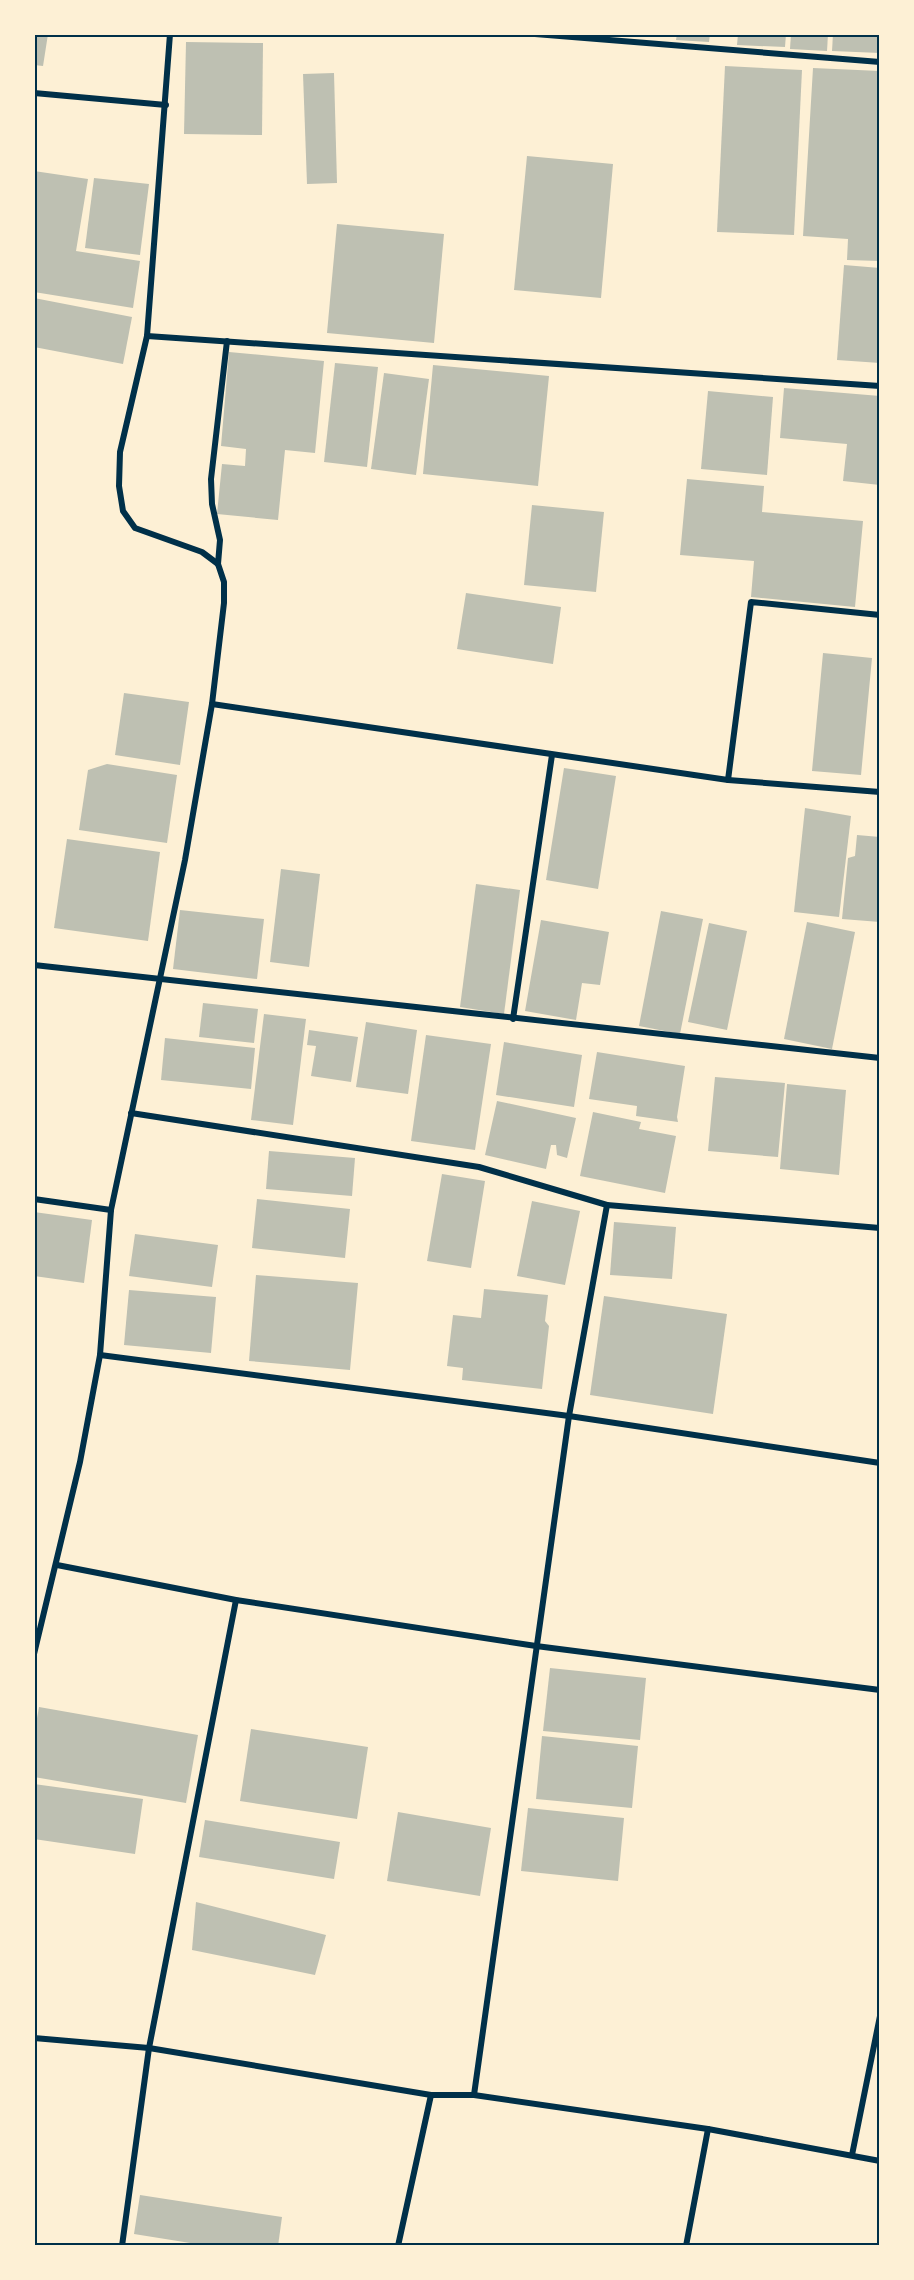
<svg xmlns="http://www.w3.org/2000/svg" width="914" height="2280" viewBox="0 0 914 2280" font-family="'Playfair Display',serif">
  <style>
    .building { fill: #bec0b2 }
    .lines { fill: none; stroke-linecap: round; stroke-linejoin: round }
    .minor { stroke: #003049; stroke-width: 6 }
    .neatline { fill: none; stroke: #003049; stroke-width: 2 }
  </style>
  <rect width="100%" height="100%" fill="#fdf0d5"/>
  <!-- building -->
  <g class="building">
    <polygon points="34,34 48,34 43,66 34,65"/>
    <polygon points="677,34 710,34 709,42 676,40"/>
    <polygon points="738,34 786,34 785,47 737,45"/>
    <polygon points="791,34 828,34 827,51 790,49"/>
    <polygon points="833,34 880,34 880,53 832,51"/>
    <polygon points="186,42 263,43 262,135 184,134"/>
    <polygon points="725,66 802,70 794,235 717,232"/>
    <polygon points="813,68 880,71 880,261 847,260 848,239 803,236"/>
    <polygon points="334,73 337,183 307,184 303,74"/>
    <polygon points="527,156 613,164 601,298 514,290"/>
    <polygon points="34,171 88,179 76,251 140,261 133,308 34,292"/>
    <polygon points="94,178 149,184 140,255 85,248"/>
    <polygon points="337,224 444,234 434,343 327,333"/>
    <polygon points="844,265 880,268 880,363 837,360"/>
    <polygon points="34,298 132,317 123,364 34,347"/>
    <polygon points="229,352 324,361 315,453 285,450 278,520 217,514 222,464 245,466 246,449 221,446"/>
    <polygon points="335,363 378,367 367,467 324,462"/>
    <polygon points="433,365 549,376 538,486 423,474"/>
    <polygon points="384,373 429,379 416,475 371,469"/>
    <polygon points="784,388 880,396 880,485 843,481 847,444 780,438"/>
    <polygon points="708,391 773,397 767,475 701,469"/>
    <polygon points="687,479 764,486 762,512 863,521 855,607 751,597 754,561 680,555"/>
    <polygon points="532,505 604,512 596,592 524,585"/>
    <polygon points="466,593 561,607 553,664 457,649"/>
    <polygon points="823,653 872,658 861,775 812,771"/>
    <polygon points="124,693 189,702 180,765 115,755"/>
    <polygon points="107,764 177,775 167,843 79,830 88,770"/>
    <polygon points="564,768 616,776 598,889 546,880"/>
    <polygon points="805,808 851,816 839,917 794,912"/>
    <polygon points="857,835 880,837 880,922 842,919 848,858 855,856"/>
    <polygon points="67,839 160,852 148,941 54,928"/>
    <polygon points="281,869 320,874 309,967 270,962"/>
    <polygon points="476,884 520,890 504,1014 460,1007"/>
    <polygon points="180,910 264,919 257,979 173,969"/>
    <polygon points="661,911 703,919 680,1034 639,1026"/>
    <polygon points="541,920 609,932 600,985 582,983 576,1020 525,1011"/>
    <polygon points="807,922 855,932 832,1049 784,1039"/>
    <polygon points="709,923 747,931 727,1030 688,1022"/>
    <polygon points="203,1003 258,1009 254,1043 199,1037"/>
    <polygon points="264,1014 306,1019 293,1125 251,1120"/>
    <polygon points="366,1022 417,1030 408,1094 356,1087"/>
    <polygon points="309,1030 358,1037 351,1082 311,1076 316,1046 307,1045"/>
    <polygon points="426,1035 491,1044 475,1150 411,1141"/>
    <polygon points="165,1038 255,1048 251,1089 161,1080"/>
    <polygon points="504,1042 582,1055 574,1107 496,1095"/>
    <polygon points="597,1052 685,1066 677,1117 678,1122 636,1116 637,1106 589,1099"/>
    <polygon points="715,1077 785,1083 778,1157 708,1151"/>
    <polygon points="787,1084 846,1090 839,1175 780,1169"/>
    <polygon points="497,1101 576,1118 567,1158 557,1155 556,1145 551,1145 546,1169 485,1155"/>
    <polygon points="593,1112 641,1122 639,1129 676,1136 665,1193 580,1176"/>
    <polygon points="269,1151 355,1158 352,1196 266,1189"/>
    <polygon points="442,1174 485,1181 471,1268 427,1261"/>
    <polygon points="257,1199 350,1209 345,1258 252,1248"/>
    <polygon points="532,1201 580,1211 565,1285 517,1276"/>
    <polygon points="34,1212 92,1220 84,1283 34,1276"/>
    <polygon points="614,1222 676,1227 672,1279 610,1275"/>
    <polygon points="135,1234 218,1245 212,1287 129,1276"/>
    <polygon points="256,1275 358,1283 350,1370 249,1361"/>
    <polygon points="484,1289 548,1295 545,1321 549,1326 542,1389 462,1380 463,1368 447,1366 453,1315 481,1318"/>
    <polygon points="129,1290 216,1297 211,1353 124,1345"/>
    <polygon points="604,1296 727,1314 713,1414 590,1395"/>
    <polygon points="550,1668 646,1678 640,1740 543,1731"/>
    <polygon points="39,1707 198,1735 186,1803 34,1777 34,1735"/>
    <polygon points="251,1729 368,1747 357,1819 240,1801"/>
    <polygon points="542,1736 638,1746 632,1808 536,1799"/>
    <polygon points="34,1784 143,1799 135,1854 34,1839"/>
    <polygon points="528,1808 624,1818 618,1881 521,1871"/>
    <polygon points="398,1812 491,1828 480,1896 387,1881"/>
    <polygon points="205,1820 340,1842 334,1879 199,1857"/>
    <polygon points="196,1902 326,1935 315,1975 192,1950"/>
    <polygon points="140,2195 282,2217 278,2246 209,2246 134,2234"/>
  </g>
  <g class="lines">
    <!-- minor -->
    <g class="minor">
      <polyline points="535,34 880,62"/>
      <polyline points="34,93 166,105"/>
      <polyline points="147,336 880,386"/>
      <polyline points="218,564 220,540 212,504 211,479 227,341"/>
      <polyline points="212,704 728,780 880,792"/>
      <polyline points="728,780 751,602 880,615"/>
      <polyline points="34,965 880,1058"/>
      <polyline points="513,1019 552,755"/>
      <polyline points="131,1113 479,1167 607,1205 569,1416 474,2095"/>
      <polyline points="34,1199 111,1210"/>
      <polyline points="607,1205 880,1228"/>
      <polyline points="100,1355 569,1416 880,1463"/>
      <polyline points="57,1565 236,1600 536,1646 880,1690"/>
      <polyline points="34,1654 80,1462 100,1355 111,1210 185,860 212,704 224,603 224,582 218,564 202,552 135,528 123,511 119,486 120,452 147,336 170,34"/>
      <polyline points="34,2038 149,2048 431,2095 474,2095 708,2129 880,2161"/>
      <polyline points="852,2155 880,2016"/>
      <polyline points="122,2246 149,2048 236,1600"/>
      <polyline points="398,2246 431,2095"/>
      <polyline points="686,2246 708,2129"/>
    </g>
  </g>
  <!-- border -->
  <rect width="914" height="2280" fill="none" stroke="#fdf0d5" stroke-width="72"/>
  <rect x="36" y="36" width="842" height="2208" class="neatline"/>
</svg>
